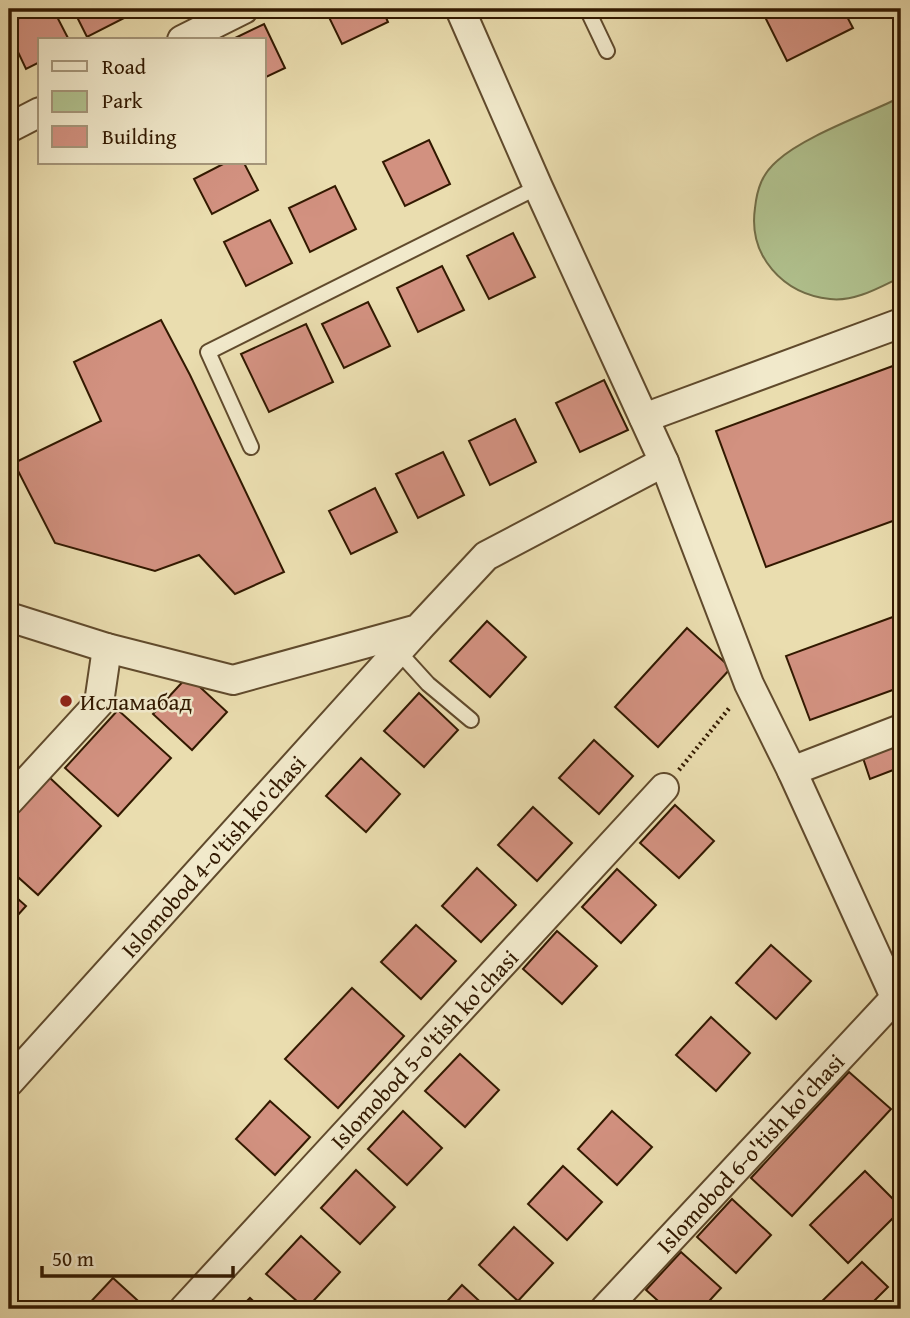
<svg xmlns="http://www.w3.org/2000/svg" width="910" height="1318" viewBox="0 0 910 1318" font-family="'Gentium Book Plus',serif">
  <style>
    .green { fill: #b1c28f; stroke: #726e48; stroke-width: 2 }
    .building { fill: #d29180; stroke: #321900; stroke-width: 2 }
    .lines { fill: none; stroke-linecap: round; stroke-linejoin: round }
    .lane-casing { stroke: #604a2c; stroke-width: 18 }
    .street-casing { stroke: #604a2c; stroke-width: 32 }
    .path { stroke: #321900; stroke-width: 4.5; stroke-dasharray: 2 3.5; stroke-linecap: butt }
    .lane { stroke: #f1e9cb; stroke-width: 14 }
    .street { stroke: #f1e9cb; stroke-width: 28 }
    .poi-dot { fill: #8f2418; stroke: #f1e9cb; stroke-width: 2.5 }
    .labels { text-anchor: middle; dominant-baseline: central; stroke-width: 5; stroke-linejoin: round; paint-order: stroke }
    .poi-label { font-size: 23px; fill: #321900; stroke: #f1e9cb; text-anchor: start }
    .street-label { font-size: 23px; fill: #321900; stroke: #f1e9cb }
  </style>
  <rect width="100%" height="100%" fill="#eaddaf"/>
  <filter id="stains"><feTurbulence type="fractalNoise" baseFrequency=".00286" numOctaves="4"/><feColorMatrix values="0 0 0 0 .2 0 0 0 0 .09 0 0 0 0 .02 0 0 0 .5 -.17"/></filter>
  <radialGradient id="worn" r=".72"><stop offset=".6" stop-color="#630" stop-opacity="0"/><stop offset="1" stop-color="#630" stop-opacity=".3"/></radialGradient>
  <!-- green -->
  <path class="green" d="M901 97V277C880 287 855 302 830 299 783 294 748 256 755 208 757 189 762 174 777 161 804 136 867 114 901 97Z"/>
  <!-- building -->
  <g class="building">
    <polygon points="38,9 53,9 69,40 40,40 40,62 26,69 9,33 9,23"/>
    <polygon points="73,9 130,9 132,14 87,37"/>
    <polygon points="325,9 382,9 388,22 342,44"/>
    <polygon points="628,9 649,9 632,17"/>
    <polygon points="761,9 843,9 853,28 787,61"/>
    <polygon points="264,24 285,68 264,78 264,40 231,40"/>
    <polygon points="429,140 450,184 405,206 383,162"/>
    <polygon points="225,163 244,163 258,190 212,214 194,179"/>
    <polygon points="335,186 356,229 310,252 289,208"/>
    <polygon points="270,220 292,263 246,286 224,242"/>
    <polygon points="513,233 535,277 489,299 467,256"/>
    <polygon points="442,266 464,310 418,332 397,288"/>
    <polygon points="368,302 390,346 344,368 322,324"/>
    <polygon points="161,320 190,375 284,572 235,594 199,555 155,571 55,543 14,463 101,421 74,362"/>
    <polygon points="306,324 333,382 269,412 241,354"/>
    <polygon points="901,363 901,518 766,567 716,431"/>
    <polygon points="604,380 628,430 580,452 556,403"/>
    <polygon points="515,419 536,462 490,485 469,441"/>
    <polygon points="443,452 464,495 418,518 396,474"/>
    <polygon points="375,488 397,532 351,554 329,511"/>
    <polygon points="901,614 901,687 810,720 786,656"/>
    <polygon points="487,621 526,657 490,697 450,661"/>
    <polygon points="687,628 731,668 658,747 615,707"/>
    <polygon points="188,676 227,712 192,750 153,714"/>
    <polygon points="419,693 458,730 424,767 384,731"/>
    <polygon points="118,710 171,758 118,816 65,768"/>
    <polygon points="901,735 901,767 870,779 860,749"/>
    <polygon points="594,740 633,776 599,814 559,778"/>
    <polygon points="361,758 400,794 366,832 326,796"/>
    <polygon points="49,777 101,826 38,895 9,869 9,821"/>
    <polygon points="675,805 714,841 679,878 640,843"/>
    <polygon points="533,807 572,843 537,881 498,845"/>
    <polygon points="477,868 516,905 481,942 442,906"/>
    <polygon points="617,869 656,905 621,943 582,907"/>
    <polygon points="9,891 26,906 9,925"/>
    <polygon points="416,925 456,961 421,999 381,962"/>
    <polygon points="557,931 597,966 562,1004 523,969"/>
    <polygon points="771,945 811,981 776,1019 736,983"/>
    <polygon points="352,988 404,1036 338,1108 285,1059"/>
    <polygon points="711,1017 750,1053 716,1091 676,1055"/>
    <polygon points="460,1054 499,1090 465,1127 425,1091"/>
    <polygon points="849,1072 891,1109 792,1216 751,1178"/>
    <polygon points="270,1101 310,1137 275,1175 236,1139"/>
    <polygon points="403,1111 442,1148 407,1185 368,1149"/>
    <polygon points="612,1111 652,1147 617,1185 578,1149"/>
    <polygon points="563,1166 602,1202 567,1240 528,1204"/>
    <polygon points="356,1170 395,1207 360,1244 321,1208"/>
    <polygon points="865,1171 901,1207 901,1210 848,1263 810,1225"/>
    <polygon points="732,1199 771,1235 736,1273 697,1237"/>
    <polygon points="514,1227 553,1263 518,1301 479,1265"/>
    <polygon points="301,1236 340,1272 306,1309 266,1274"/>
    <polygon points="681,1252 721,1288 702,1309 667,1309 646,1290"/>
    <polygon points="862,1262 888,1287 866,1309 814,1309"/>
    <polygon points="113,1278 147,1309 84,1309"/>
    <polygon points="462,1285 488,1309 440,1309"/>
    <polygon points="250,1298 262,1309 239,1309"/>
  </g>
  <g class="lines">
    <!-- lane casing -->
    <g class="lane-casing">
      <g id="lane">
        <polyline points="587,9 607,51"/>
        <polyline points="251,447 208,352 538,187"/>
        <polyline points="398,651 428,684 471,720"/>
      </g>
    </g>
    <!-- street casing -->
    <g class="street-casing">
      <g id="street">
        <polyline points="460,9 538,187 664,462 749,684 792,771 901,1010"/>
        <polyline points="182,40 244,9"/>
        <polyline points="9,128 40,112"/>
        <polyline points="644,418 901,323"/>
        <polyline points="9,617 107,648 233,680 418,629 486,556 664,462"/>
        <polyline points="792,771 901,729"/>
        <polyline points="9,801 99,703 107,648"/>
        <polyline points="9,1082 418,629"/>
        <polyline points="184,1309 664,788"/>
        <polyline points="605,1309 896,997"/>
      </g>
    </g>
    <!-- path -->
    <polyline class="path" points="679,770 731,706"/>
    <!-- lane -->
    <use href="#lane" class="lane"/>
    <!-- street -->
    <use href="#street" class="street"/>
  </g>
  <!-- markers -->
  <circle class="poi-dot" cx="66" cy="701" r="7"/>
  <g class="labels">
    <!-- poi labels -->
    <g class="poi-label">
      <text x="80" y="701">Исламабад</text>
    </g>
    <!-- street labels -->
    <g class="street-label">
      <text transform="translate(213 856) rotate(-48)">Islomobod 4-o'tish ko'chasi</text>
      <text transform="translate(424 1049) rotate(-47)">Islomobod 5-o'tish ko'chasi</text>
      <text transform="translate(750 1153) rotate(-47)">Islomobod 6-o'tish ko'chasi</text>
    </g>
  </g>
  <!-- margin -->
  <rect width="910" height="1318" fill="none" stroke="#eaddaf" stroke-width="35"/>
  <rect x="10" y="10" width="889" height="1297" fill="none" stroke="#321900" stroke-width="3.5"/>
  <rect x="18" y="18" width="875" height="1283" fill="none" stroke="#321900" stroke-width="2"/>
  <!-- legend -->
  <rect x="38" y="38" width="228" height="126" fill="#f1e9cb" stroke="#a5967a" stroke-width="2"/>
  <rect x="52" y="61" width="35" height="10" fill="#f1e9cb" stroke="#a5967a" stroke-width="2"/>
  <text x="102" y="74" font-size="21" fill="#321900">Road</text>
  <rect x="52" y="91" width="35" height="21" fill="#b1c28f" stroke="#a5967a" stroke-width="2"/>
  <text x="102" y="108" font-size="21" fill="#321900">Park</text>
  <rect x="52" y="126" width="35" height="21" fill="#d29180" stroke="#a5967a" stroke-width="2"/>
  <text x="102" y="144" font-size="21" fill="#321900">Building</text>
  <!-- scale -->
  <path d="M42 1266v10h191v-10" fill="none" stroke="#321900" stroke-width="3.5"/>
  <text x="52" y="1266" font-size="21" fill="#321900" stroke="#f1e9cb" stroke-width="5" paint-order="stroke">50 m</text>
  <rect width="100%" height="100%" filter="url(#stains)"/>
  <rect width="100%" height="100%" fill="url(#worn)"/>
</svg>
